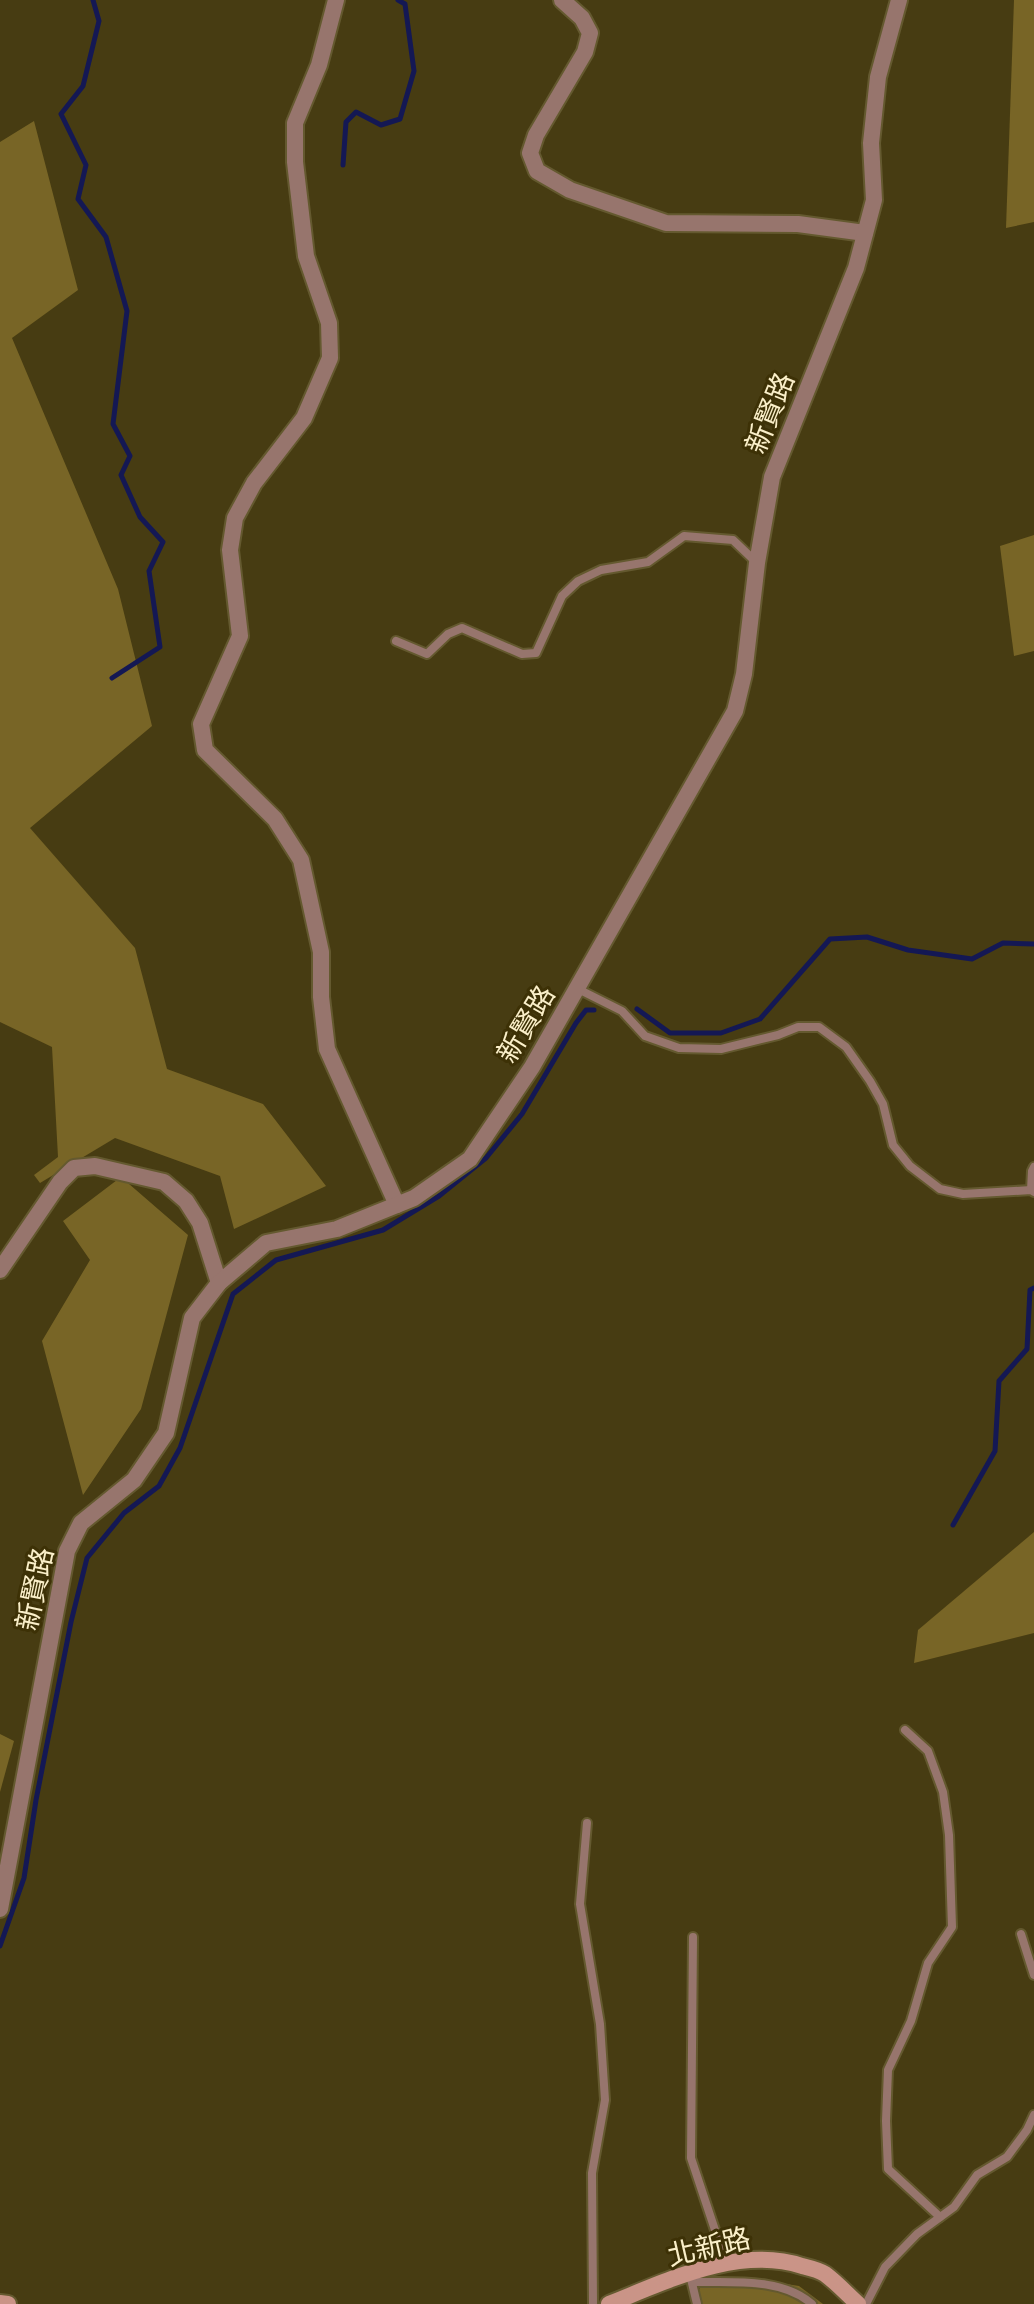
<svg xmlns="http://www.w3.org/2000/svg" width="1034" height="2304" viewBox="0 0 1034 2304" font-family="Arial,'Noto Sans TC',sans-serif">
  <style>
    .forest { fill: #786526 }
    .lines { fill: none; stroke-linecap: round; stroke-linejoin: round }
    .stream { stroke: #141854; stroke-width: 5 }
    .service-casing { stroke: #64592f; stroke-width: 12 }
    .minor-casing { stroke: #64592f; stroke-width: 20 }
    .tertiary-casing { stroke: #64592f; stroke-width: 20 }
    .secondary-casing { stroke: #64592f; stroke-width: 20 }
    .service { stroke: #97756d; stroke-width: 8 }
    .minor { stroke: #97756d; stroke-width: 16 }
    .tertiary { stroke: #97756d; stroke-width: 16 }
    .secondary { stroke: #ca9487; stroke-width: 16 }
    .labels { text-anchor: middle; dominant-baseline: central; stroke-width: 6; stroke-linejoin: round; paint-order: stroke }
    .street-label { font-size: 28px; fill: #faefc9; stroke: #3d3106 }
  </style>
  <rect width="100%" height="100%" fill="#473c12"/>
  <!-- forest -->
  <g class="forest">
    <polygon points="1014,0 1034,0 1034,222 1006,228"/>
    <polygon points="34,121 78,290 12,338 118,589 152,726 30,828 135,948 167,1069 263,1104 326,1186 234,1229 220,1176 115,1138 40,1183 34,1175 58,1157 52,1047 0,1022 0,142"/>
    <polygon points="1034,535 1034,651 1014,656 1000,546"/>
    <polygon points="121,1177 188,1235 141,1409 83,1495 42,1341 90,1260 63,1221"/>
    <polygon points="1034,1532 1034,1633 914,1663 918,1630"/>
    <polygon points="0,1734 14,1741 0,1792"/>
    <polygon points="750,2278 799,2286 823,2304 698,2304 697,2291 709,2279"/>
  </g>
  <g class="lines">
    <!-- stream -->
    <g class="stream">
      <polyline points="93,0 99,21 83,86 61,114 86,165 78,199 106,237 127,311 113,424 130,456 121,475 140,517 163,542 149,571 160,647 112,678"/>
      <polyline points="343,165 346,122 356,112 381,125 400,119 414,71 405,4 398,0"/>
      <polyline points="637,1009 670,1033 721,1033 760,1019 830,939 867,937 908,950 972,959 1003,943 1034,944"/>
      <polyline points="953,1525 995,1451 999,1381 1027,1349 1030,1290 1034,1288"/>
      <polyline points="0,1946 24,1878 36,1800 71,1622 87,1558 124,1513 159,1486 180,1448 233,1294 276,1260 383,1230 439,1196 486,1158 522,1114 576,1023 586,1010 594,1010"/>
    </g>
    <!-- service casing -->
    <g class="service-casing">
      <g id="service">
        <polyline points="396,641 427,654 448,634 462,628 522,654 536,653 562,596 578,581 601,570 648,562 684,536 733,540 756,562"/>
        <polyline points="578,989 622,1011 645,1036 679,1048 721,1049 778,1035 798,1027 819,1027 846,1047 870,1081 883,1104 893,1145 910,1166 940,1189 963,1194 1031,1190 1034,1192"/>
        <polyline points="1031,1190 1032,1171 1034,1167"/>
        <polyline points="905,1730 928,1751 943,1792 949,1835 952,1927 928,1963 911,2021 888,2070 886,2121 888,2169 940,2217"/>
        <polyline points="587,1823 580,1904 600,2024 605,2100 592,2173 593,2304"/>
        <polyline points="1021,1934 1034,1975"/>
        <polyline points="693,1937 691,2158 726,2263"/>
        <polyline points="691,2279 697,2304"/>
        <path d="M693 2282C732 2283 781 2277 812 2304"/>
        <polyline points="866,2304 885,2267 917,2234 954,2207 977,2175 1007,2157 1027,2130 1034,2115"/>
      </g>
    </g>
    <!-- minor casing -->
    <g class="minor-casing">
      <g id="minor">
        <polyline points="336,0 319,65 295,123 295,162 306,256 329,323 330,358 304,418 254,483 235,518 230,550 240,636 201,724 205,750 275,819 301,860 321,952 321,997 327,1049 397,1205"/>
        <polyline points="562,0 582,18 590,33 585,52 536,135 530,153 537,171 570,190 666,223 798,224 865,233"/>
      </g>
    </g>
    <!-- tertiary casing -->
    <g class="tertiary-casing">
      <g id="tertiary">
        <polyline points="0,1270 60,1182 74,1168 95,1166 164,1182 186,1201 200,1223 219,1283"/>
        <polyline points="0,1909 67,1551 81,1523 134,1480 166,1433 192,1318 219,1283 266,1243 337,1229 414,1198 470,1159 532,1067 735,711 744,674 757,563 772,477 856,268 874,200 871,143 878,77 899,0"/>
      </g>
    </g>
    <!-- secondary casing -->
    <g class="secondary-casing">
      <g id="secondary">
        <polyline points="0,2303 8,2304"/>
        <path d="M609 2304C667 2281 739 2245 802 2266 810 2268 819 2270 825 2274 837 2283 847 2294 858 2304"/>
      </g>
    </g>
    <!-- service -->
    <use href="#service" class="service"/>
    <!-- minor -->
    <use href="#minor" class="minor"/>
    <!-- tertiary -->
    <use href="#tertiary" class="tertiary"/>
    <!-- secondary -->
    <use href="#secondary" class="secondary"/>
  </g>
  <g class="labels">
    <!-- street labels -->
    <g class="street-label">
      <text transform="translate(770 413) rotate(-68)">新賢路</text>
      <text transform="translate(526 1024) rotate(-59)">新賢路</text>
      <text transform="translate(35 1589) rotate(-78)">新賢路</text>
      <text transform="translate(709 2247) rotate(-13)">北新路</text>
    </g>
  </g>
</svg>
